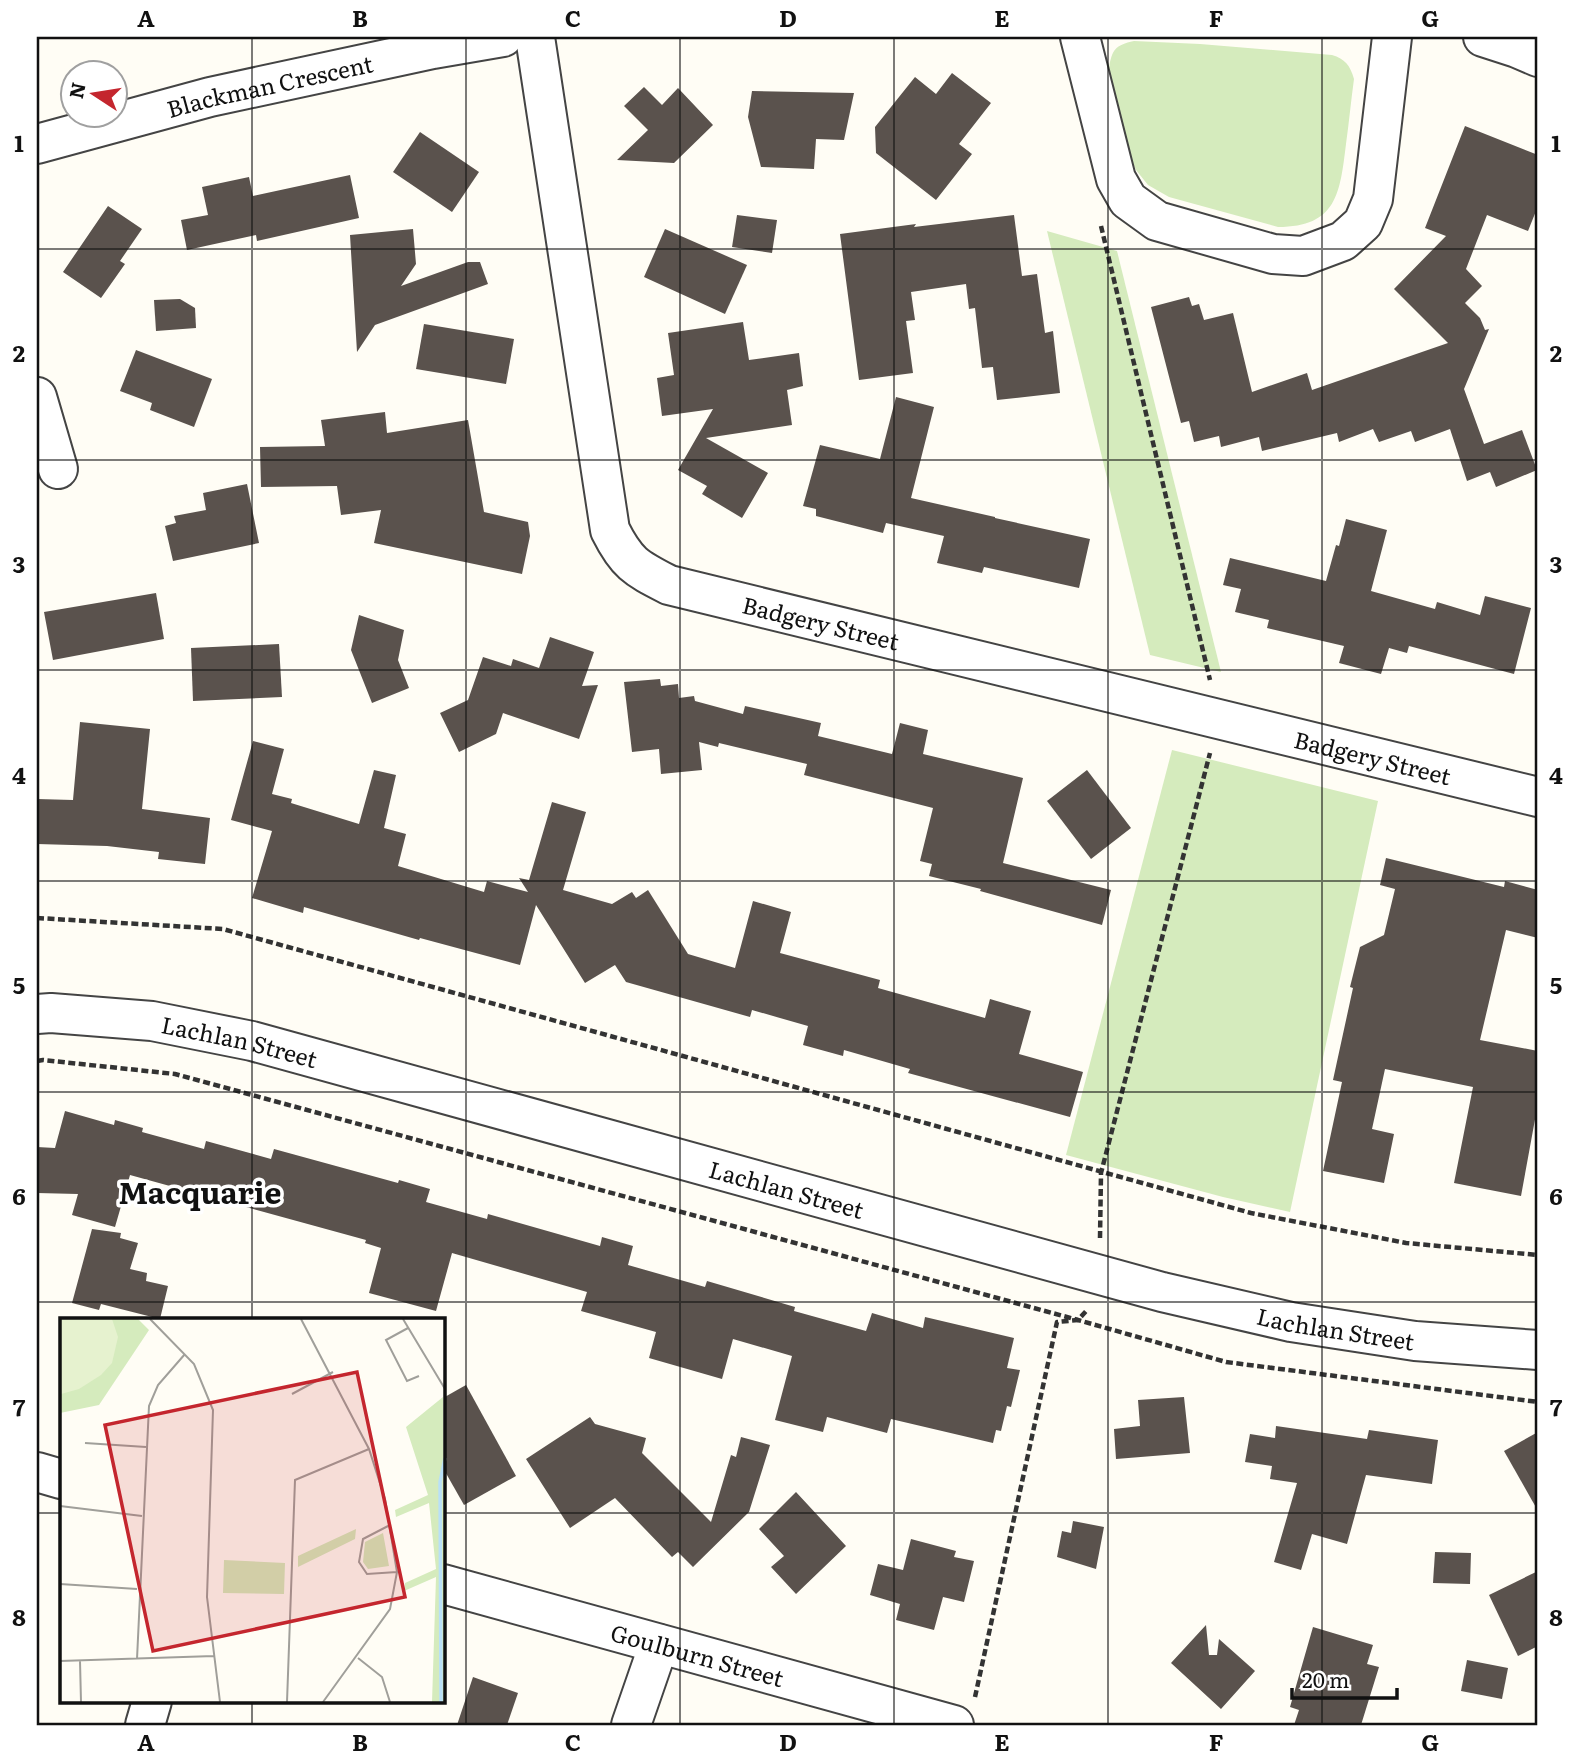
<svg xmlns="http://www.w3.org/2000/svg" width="1575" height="1762" viewBox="0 0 1575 1762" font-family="Literata,serif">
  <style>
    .green { fill: #d5ebbd }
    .building { fill: #5a524d }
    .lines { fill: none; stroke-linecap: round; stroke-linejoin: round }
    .minor-casing { stroke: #444; stroke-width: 42 }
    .path { stroke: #333; stroke-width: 4.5; stroke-dasharray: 7 3.5; stroke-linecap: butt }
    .minor { stroke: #fff; stroke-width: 38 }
    .grid { fill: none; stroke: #111; stroke-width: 2; stroke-opacity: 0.55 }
    .labels { text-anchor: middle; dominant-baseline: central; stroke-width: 7; stroke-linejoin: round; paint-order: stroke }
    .street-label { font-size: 23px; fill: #111; stroke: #fff }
    .district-label { font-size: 30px; font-weight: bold; fill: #111; stroke: #fff }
    .inset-river { fill: none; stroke: #b9e0f7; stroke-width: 3.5 }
    .inset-road { fill: none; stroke: #a09f9a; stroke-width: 2 }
    .view { fill: #c4262e; fill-opacity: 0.15; stroke: #c4262e; stroke-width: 3.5 }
    .inset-edge { fill: none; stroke: #111; stroke-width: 3.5 }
    .neatline { fill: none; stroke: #111; stroke-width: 2.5 }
    .grid-label { font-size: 23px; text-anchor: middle; font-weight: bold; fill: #111 }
  </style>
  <rect width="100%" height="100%" fill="#fffdf5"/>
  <!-- green -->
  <g class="green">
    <path d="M1134 41 1200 44 1332 55C1345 59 1350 65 1354 79 1351 101 1349 122 1346 144 1340 193 1337 227 1278 227L1169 197 1148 185 1136 170 1130 157 1109 68C1112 50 1115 45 1134 41Z"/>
    <polygon points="1047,231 1117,251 1221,672 1150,655"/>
    <polygon points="1172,750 1378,801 1290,1212 1223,1197 1066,1155"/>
  </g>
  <!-- building -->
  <g class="building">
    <polygon points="952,73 991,103 959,144 972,154 936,200 876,153 875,127 915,77 936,94"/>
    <polygon points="644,87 662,105 678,88 713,125 674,163 617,160 648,130 624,106"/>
    <polygon points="752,91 854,93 844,140 816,139 814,169 761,167 748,117"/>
    <polygon points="1465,126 1538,155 1538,206 1528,231 1487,215 1466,269 1482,286 1465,303 1480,318 1485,330 1489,329 1464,389 1484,444 1522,430 1537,470 1496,487 1490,472 1467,481 1450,429 1415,442 1411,431 1379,442 1373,429 1339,442 1337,433 1262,451 1259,437 1221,447 1219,436 1194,442 1189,421 1181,423 1151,307 1189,297 1192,306 1199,304 1204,320 1233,313 1252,392 1307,373 1312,390 1448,343 1394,289 1446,236 1425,228"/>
    <polygon points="420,132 479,172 452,212 393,172"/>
    <polygon points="350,175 359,218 257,241 256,235 187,250 181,220 208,215 202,187 249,177 253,196"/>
    <polygon points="108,206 142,229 120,261 125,264 101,298 63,272"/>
    <polygon points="737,215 777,220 772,253 732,247"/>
    <polygon points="1014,215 1022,276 1037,274 1045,333 1053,331 1060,393 997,400 993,367 982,368 975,308 969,309 966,284 911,292 915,320 906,321 913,373 859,380 840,234 916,224 914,227"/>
    <polygon points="413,229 416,264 401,286 468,262 480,262 488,284 375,325 357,352 350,235"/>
    <polygon points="665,229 747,265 725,314 644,277"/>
    <polygon points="180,299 195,308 196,328 156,331 154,300"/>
    <polygon points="743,322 749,360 799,353 803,386 787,390 792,425 706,438 768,473 742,518 702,494 707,486 678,470 713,409 662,416 657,378 674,375 668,333"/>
    <polygon points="424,324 514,339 506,384 416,369"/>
    <polygon points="136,350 212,379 194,427 150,410 152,403 120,391"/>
    <polygon points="896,397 934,407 911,498 995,517 995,518 1090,539 1079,588 984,567 982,573 937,563 944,536 886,523 883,533 816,516 816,509 803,506 820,445 880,459"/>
    <polygon points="385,412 387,433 468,420 484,512 528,522 530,536 522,574 374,543 381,510 341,515 337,486 261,487 260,447 325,446 321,420"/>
    <polygon points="247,484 259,543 173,561 165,526 176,523 174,516 206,510 203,493"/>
    <polygon points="1346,519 1387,530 1371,591 1435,609 1437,602 1480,615 1485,596 1531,608 1514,674 1409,646 1407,653 1389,648 1381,674 1339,663 1344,646 1267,628 1269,620 1235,612 1241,589 1223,585 1230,558 1326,581 1336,545 1339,546"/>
    <polygon points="156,593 164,639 53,660 44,612"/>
    <polygon points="359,615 404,630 398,660 409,688 372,703 351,650"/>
    <polygon points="550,637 594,652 582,686 598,685 579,739 503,713 496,734 459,752 440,713 468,700 483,657 511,666 513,659 539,668"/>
    <polygon points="279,644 282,697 193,701 191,648"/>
    <polygon points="660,679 661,686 678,684 679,698 694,696 695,701 743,714 745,706 821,723 818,736 892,754 900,723 928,730 923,754 1023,778 1003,863 1111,890 1102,925 980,891 981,889 929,876 932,864 920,861 933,808 804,775 807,764 719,743 718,747 699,742 702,770 661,774 659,749 632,752 624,682"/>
    <polygon points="80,722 150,729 142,809 210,818 205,864 158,859 159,852 107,846 37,844 37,799 73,800"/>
    <polygon points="253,741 284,749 272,794 292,799 291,803 359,824 374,770 396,775 384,828 406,834 398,866 484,892 487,881 528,892 519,878 529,880 552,802 586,812 563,890 612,904 632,892 636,898 648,890 688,954 735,968 753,901 791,912 780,953 880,980 878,988 985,1018 990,999 1031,1011 1019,1054 1083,1072 1070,1117 908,1073 910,1069 844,1050 843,1056 803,1045 808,1026 752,1010 750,1017 626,982 615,965 585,983 536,905 520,965 420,938 419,940 304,907 303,913 252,898 272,831 231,820"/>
    <polygon points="1087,770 1131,828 1091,859 1047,801"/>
    <polygon points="1386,858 1504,887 1505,881 1538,890 1538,938 1506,930 1480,1040 1538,1051 1538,1103 1521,1196 1454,1183 1473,1087 1385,1069 1372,1129 1394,1134 1384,1183 1323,1171 1342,1082 1333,1080 1353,988 1350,987 1360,947 1384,935 1395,889 1380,885"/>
    <polygon points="65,1111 114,1125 115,1120 143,1128 142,1132 204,1149 206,1141 271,1159 274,1149 398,1183 399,1180 430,1189 426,1202 487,1219 488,1214 600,1246 602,1237 633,1246 628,1265 705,1287 707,1281 795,1307 794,1311 866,1331 872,1313 923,1328 925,1317 1014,1338 1007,1368 1020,1370 1011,1407 1007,1406 1001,1431 996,1430 993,1443 891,1419 887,1433 827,1417 823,1432 775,1420 792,1356 733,1339 722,1379 649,1358 656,1332 581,1311 587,1292 452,1253 436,1311 369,1293 381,1248 365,1243 366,1240 130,1175 115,1227 72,1215 78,1194 37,1193 37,1147 55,1148"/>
    <polygon points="92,1229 121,1233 120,1238 138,1243 130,1269 147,1273 146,1281 168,1286 160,1319 101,1304 99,1310 72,1303"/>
    <polygon points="466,1385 516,1476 464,1505 443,1468 443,1398"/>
    <polygon points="1184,1397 1190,1453 1116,1459 1114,1429 1140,1426 1138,1400"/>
    <polygon points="590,1417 595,1424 646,1438 642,1453 711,1522 731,1455 736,1457 741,1437 770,1445 749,1512 693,1567 678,1552 672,1557 615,1498 570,1528 526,1459"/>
    <polygon points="1276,1426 1367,1439 1369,1430 1438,1440 1432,1484 1366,1475 1347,1544 1312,1534 1301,1570 1274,1562 1297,1483 1270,1479 1272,1466 1245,1462 1250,1434 1275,1438"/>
    <polygon points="1538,1432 1538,1511 1504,1451"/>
    <polygon points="796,1492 846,1546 796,1594 771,1567 784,1556 759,1529"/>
    <polygon points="1073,1521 1104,1527 1096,1569 1057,1557 1062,1531 1071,1533"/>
    <polygon points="911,1539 956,1551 954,1557 974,1561 964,1602 943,1597 934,1630 896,1620 900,1604 870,1595 878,1564 903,1570"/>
    <polygon points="1435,1552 1471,1553 1470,1584 1433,1583"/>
    <polygon points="1538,1571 1538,1646 1518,1656 1489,1595"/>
    <polygon points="1206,1625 1209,1655 1217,1655 1219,1639 1255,1671 1221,1709 1171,1663"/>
    <polygon points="1313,1627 1373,1645 1367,1664 1379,1667 1361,1725 1294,1725 1299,1710 1290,1707"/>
    <polygon points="1467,1660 1508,1668 1502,1699 1461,1691"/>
    <polygon points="473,1677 518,1693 507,1725 457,1725"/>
  </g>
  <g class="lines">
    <!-- minor casing -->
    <g class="minor-casing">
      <g id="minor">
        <path id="s1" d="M535 37 610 530C627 564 636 568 669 585L1538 797"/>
        <polyline points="1080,37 1116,179 1128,200 1157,221 1273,254 1303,256 1343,241 1363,223 1373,199 1392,37"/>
        <polyline points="1483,37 1517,48 1538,57"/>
        <path id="s2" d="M37 144 210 97 433 49 503 37"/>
        <polyline points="37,397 58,469"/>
        <path id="s3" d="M37 1014 51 1013 152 1021 252 1041 1162 1292 1291 1322 1415 1341 1538 1350"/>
        <polyline points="37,1472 61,1479"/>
        <path id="s4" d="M443 1584 954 1725"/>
        <polyline points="145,1725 152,1701"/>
        <polyline points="631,1725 659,1644"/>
      </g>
    </g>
    <!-- path -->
    <g class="path">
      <polyline points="1101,226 1210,680"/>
      <polyline points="37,918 223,929 1251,1213 1406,1243 1538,1255"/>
      <polyline points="37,1061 43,1060 175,1074 1078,1320 1226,1362 1538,1402"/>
      <polyline points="1100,1238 1101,1173 1210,753"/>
      <polyline points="975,1697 1057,1322 1078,1320 1087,1310"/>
    </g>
    <!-- minor -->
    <use href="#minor" class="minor"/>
  </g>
  <!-- grid -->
  <path class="grid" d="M252 37V1319M466 37V1725M680 37V1725M894 37V1725M1108 37V1725M1322 37V1725M37 249H1538M37 460H1538M37 670H1538M37 881H1538M37 1092H1538M37 1302H1538M37 1513H61M443 1513H1538M252 1701V1725"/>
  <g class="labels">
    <!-- street labels -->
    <g class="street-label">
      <text stroke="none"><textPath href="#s2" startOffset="240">Blackman Crescent</textPath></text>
      <text stroke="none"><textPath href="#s1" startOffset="738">Badgery Street</textPath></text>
      <text stroke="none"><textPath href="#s1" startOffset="1306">Badgery Street</textPath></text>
      <text stroke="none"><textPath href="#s3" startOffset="205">Lachlan Street</textPath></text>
      <text stroke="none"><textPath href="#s3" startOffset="772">Lachlan Street</textPath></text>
      <text stroke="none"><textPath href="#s3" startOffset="1339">Lachlan Street</textPath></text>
      <text stroke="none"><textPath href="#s4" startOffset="264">Goulburn Street</textPath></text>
    </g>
    <!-- district labels -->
    <g class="district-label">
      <text x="200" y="1191">Macquarie</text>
    </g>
  </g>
  <!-- overview -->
  <g transform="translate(60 1318)">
    <rect width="385" height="385" fill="#fffdf5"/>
    <path d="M0 1H78L89 12 39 87 0 95ZM383 79 385 384H372L376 259 344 273 345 265 376 251 369 185 336 199 335 192 368 177 346 109ZM296 211 295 221 238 249V238ZM323 215 329 248 308 251 303 244 305 224ZM164 242 225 245 224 276 163 275Z" fill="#d5ebbd"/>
    <path d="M0 1H52L58 19 52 45 41 57 19 71 1 76Z" fill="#e6f2cf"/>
    <path class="inset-river" d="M381 384 380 164 385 140"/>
    <path class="inset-road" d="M90 1 134 46 153 92 147 279 160 384M241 1 309 131 325 181 337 254 330 291 263 384M343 1 385 71M348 10 326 22 347 63 359 58M232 76 273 54M25 125 86 129M0 188 82 198M330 207 303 221 299 244 307 256 337 254M0 266 77 271M298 340 322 359 330 384M77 341 89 88 98 67 125 36M0 343 154 338M20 343 21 384M227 384 235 162 309 131"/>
    <path class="view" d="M297 54 345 279 93 333 45 107Z"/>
    <rect width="385" height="385" class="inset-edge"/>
  </g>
  <!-- border -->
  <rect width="1575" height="1762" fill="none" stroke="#ffffff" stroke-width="77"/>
  <!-- north arrow -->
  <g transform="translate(94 94) rotate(282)"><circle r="33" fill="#ffffff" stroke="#a0a0a0" stroke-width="2"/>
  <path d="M0-5L12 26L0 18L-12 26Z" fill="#c4262e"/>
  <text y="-10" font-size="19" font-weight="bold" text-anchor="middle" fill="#111111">N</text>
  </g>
  <!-- scale -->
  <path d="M1292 1688v10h105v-10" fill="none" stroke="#111111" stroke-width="3.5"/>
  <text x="1302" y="1688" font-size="21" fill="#111111" stroke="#ffffff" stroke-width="5" paint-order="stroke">20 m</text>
  <rect x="38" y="38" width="1498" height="1686" class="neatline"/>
  <g class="grid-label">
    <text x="146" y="27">A</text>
    <text x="360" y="27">B</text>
    <text x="573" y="27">C</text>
    <text x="788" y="27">D</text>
    <text x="1002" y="27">E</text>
    <text x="1216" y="27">F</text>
    <text x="1430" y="27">G</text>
    <text x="19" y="152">1</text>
    <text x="1556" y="152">1</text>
    <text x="19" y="362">2</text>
    <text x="1556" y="362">2</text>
    <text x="19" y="573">3</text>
    <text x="1556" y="573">3</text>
    <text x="19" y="784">4</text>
    <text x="1556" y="784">4</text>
    <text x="19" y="994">5</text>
    <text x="1556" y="994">5</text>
    <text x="19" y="1205">6</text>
    <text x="1556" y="1205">6</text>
    <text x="19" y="1416">7</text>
    <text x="1556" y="1416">7</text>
    <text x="19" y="1626">8</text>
    <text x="1556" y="1626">8</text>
    <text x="146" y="1751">A</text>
    <text x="360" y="1751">B</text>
    <text x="573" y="1751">C</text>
    <text x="788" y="1751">D</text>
    <text x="1002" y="1751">E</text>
    <text x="1216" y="1751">F</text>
    <text x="1430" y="1751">G</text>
  </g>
</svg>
